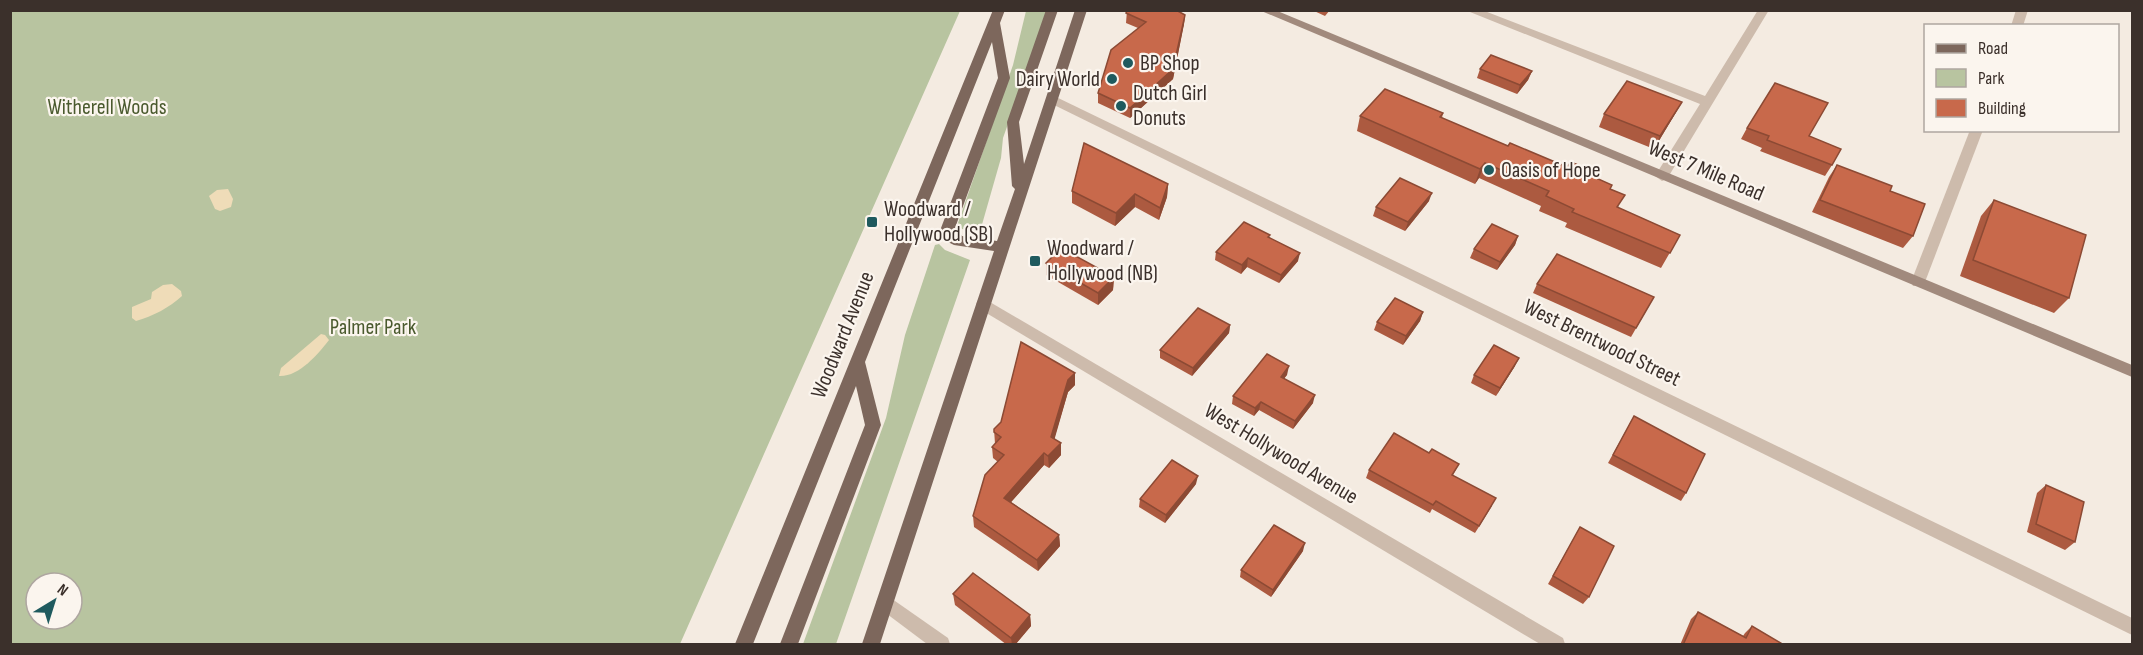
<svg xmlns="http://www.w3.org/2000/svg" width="2143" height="655" viewBox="0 0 2143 655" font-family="'Sofia Sans Condensed',sans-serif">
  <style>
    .green { fill: #b8c4a0; fill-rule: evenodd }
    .sand { fill: #efdcb8 }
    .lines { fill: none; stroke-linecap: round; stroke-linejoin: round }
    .street { fill: #cdbbac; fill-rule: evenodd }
    .secondary { fill: #a18a7d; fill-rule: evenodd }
    .primary { fill: #7d675c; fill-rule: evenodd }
    .wall { fill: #ac5a40 }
    .shaded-wall { fill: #8c4a34 }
    .building { fill: #c8694b; stroke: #8c4a34; stroke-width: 1.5 }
    .poi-dot { fill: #1f5a5e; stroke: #fbf5ee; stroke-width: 2 }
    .labels { text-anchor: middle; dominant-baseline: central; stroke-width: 4.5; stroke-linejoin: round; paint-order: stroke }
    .poi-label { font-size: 22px; fill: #3b302b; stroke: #fbf5ee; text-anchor: start }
    .park-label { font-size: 22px; fill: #4a5a2e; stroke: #fbf5ee }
    .street-label { font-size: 22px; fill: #3b302b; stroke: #fbf5ee }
  </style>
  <rect width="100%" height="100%" fill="#f4ebe1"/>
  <!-- green -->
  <g class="green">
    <path d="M10 11H960L680 644H11ZM36 583H72V619H36Z"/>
    <polygon points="1026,11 1048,11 1003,138 1001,158 981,228 972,231 962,229 958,223 1013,65"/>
    <polygon points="939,244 945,250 970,260 836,644 803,644 886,418 905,335 935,245"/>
  </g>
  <!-- sand -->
  <g class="sand">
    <polygon points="228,189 233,199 231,207 220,211 215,209 209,196 217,190"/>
    <path d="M172 284 181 291 182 296C169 308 153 316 136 321L132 318V307L151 299 152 292 163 285Z"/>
    <path d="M321 334 325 335 329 340C318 354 299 377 279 376L281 368Z"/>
  </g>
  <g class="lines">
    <!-- street -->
    <g class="street">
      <polygon points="1465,10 1482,10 1705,96 1758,10 1769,10 1667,179 1662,181 1655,176 1700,104"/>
      <polygon points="2016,10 2028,10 2023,26 2011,26"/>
      <polygon points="1052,95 2132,618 2132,635 1048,102 1046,99"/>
      <polygon points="1970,130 1983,130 1925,282 1923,286 1913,286 1911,282"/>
      <polygon points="983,298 1563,638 1565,644 1540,644 978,308 976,304 978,300"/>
      <polygon points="885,594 948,638 950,644 927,644 879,608 876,602 879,596"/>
    </g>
    <!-- secondary -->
    <polygon class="secondary" points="1259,10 1275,10 2132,365 2132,377"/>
    <!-- primary -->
    <polygon class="primary" points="993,10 1005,10 1000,23 1010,78 955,228 962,236 997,241 1015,189 1012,186 1007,122 1046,10 1058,10 1019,122 1024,164 1075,10 1087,10 880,644 862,644 994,251 954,245 948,242 941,228 998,78 992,42 865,362 881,425 798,644 780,644 865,425 856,386 753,644 735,644"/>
  </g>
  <!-- wall -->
  <g class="wall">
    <polygon points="1127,10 1185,15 1184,24 1173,79 1130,118 1098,103 1098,93 1138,28 1126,23"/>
    <polygon points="1312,10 1330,10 1325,16"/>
    <polygon points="1480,69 1532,71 1528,80 1517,94 1477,78"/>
    <polygon points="1682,102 1675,114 1654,149 1599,127 1604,114"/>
    <polygon points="1443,113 1442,118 1508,146 1567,167 1599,174 1597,179 1612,185 1610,189 1619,208 1680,235 1661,268 1565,227 1567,223 1539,211 1541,206 1479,178 1475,184 1357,131 1360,116"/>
    <polygon points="1747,128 1809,136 1832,165 1825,176 1760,151 1762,148 1741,139"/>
    <polygon points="1837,165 1913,236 1903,248 1812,212 1829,177"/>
    <polygon points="1168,184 1167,197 1159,220 1135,207 1115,226 1072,203 1072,191"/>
    <polygon points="1994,200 2069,298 2054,313 1960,276 1981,216"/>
    <polygon points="1429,201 1405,231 1373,216 1376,207"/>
    <polygon points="1270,235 1269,237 1298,261 1279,283 1247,267 1241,274 1215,260 1216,252"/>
    <polygon points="1518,236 1515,245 1497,270 1470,258 1474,249"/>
    <polygon points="1046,263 1114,277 1113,290 1098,305 1046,275"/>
    <polygon points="1537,284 1654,297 1631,337 1533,293"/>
    <polygon points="1423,312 1420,321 1403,345 1374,330 1377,322"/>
    <polygon points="1230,325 1229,333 1192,376 1160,358 1160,350"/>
    <polygon points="1515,366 1496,396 1471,383 1474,375"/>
    <polygon points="1075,373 1075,385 1068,392 1054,439 1061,443 1061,455 1049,468 1044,465 1011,502 1059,535 1060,546 1038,571 974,527 973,516 998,462 993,458 992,447 995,444 994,429 1001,422"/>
    <polygon points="1287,375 1284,378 1313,403 1293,429 1259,410 1254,416 1232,404 1233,396"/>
    <polygon points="1634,416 1686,493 1681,501 1608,463"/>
    <polygon points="1429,453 1459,464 1453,475 1492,506 1475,533 1432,509 1430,513 1366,478 1369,470"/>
    <polygon points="1196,484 1165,523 1139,507 1140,499"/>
    <polygon points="2046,485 2075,542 2065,550 2027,532 2037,493"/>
    <polygon points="1580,527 1589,597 1583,604 1548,584"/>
    <polygon points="1303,551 1271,597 1240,577 1241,570"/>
    <polygon points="953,594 1030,615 1031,626 1015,645 1007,645 955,605"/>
    <polygon points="1698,612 1743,636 1745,633 1752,626 1784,645 1680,645 1691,619"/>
  </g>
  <!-- shaded-wall -->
  <g class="shaded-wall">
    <polygon points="1185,15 1184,24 1173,79 1130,118 1130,108"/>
    <polygon points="1532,71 1528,80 1517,94 1520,85"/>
    <polygon points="1682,102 1675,114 1654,149 1660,136"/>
    <polygon points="1485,163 1479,178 1475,184 1480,169"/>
    <polygon points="1168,184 1167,197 1159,220 1160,208"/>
    <polygon points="1432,193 1429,201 1405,231 1408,222"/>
    <polygon points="1135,194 1135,207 1115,226 1116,213"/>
    <polygon points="1518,236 1515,245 1497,270 1500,262"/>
    <polygon points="1300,253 1298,261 1279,283 1281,275"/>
    <polygon points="1248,258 1247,267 1241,274 1242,265"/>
    <polygon points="1114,277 1113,290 1098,305 1098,293"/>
    <polygon points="1423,312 1420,321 1403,345 1406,336"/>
    <polygon points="1230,325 1229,333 1192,376 1193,368"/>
    <polygon points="1519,358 1515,366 1496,396 1500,388"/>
    <polygon points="1289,366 1287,375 1279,385 1281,377"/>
    <polygon points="1075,373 1075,385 1068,392 1052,448 1051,437 1068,380"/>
    <polygon points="1315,395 1313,403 1293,429 1295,421"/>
    <polygon points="1261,402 1259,410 1254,416 1255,408"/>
    <polygon points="1061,443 1061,455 1049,468 1048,456"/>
    <polygon points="1044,453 1044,465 1005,509 1004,498"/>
    <polygon points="1198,476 1196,484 1165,523 1166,515"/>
    <polygon points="1059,535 1060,546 1038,571 1037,560"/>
    <polygon points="1305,543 1303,551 1271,597 1273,590"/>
    <polygon points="1030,615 1031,626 1015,645 1012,645 1011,638"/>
  </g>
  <!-- building -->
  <g class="building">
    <polygon points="1127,10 1176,10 1185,15 1173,69 1130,108 1098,93 1111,50 1146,22 1126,13"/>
    <polygon points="1491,55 1532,71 1520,85 1480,69"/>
    <polygon points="1627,81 1682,102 1660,136 1604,114"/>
    <polygon points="1775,83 1828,103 1809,136 1841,149 1832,165 1767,140 1769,136 1747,128"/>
    <polygon points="1385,89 1443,113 1440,117 1508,146 1510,143 1567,167 1571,162 1599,174 1596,178 1612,185 1610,189 1625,195 1617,207 1680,235 1670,253 1572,212 1574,209 1546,196 1549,191 1485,163 1480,169 1360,116"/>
    <polygon points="1084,143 1168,184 1160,208 1135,194 1116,213 1072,191"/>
    <polygon points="1837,165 1892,186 1890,191 1925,204 1913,236 1820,200"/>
    <polygon points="1400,178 1432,193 1408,222 1376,207"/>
    <polygon points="1994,200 2086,235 2069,298 1973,260"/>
    <polygon points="1244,222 1270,235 1268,237 1300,253 1281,275 1248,258 1242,265 1216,252"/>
    <polygon points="1492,224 1518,236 1500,262 1474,249"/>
    <polygon points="1061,248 1114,277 1098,293 1046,263"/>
    <polygon points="1557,254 1654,297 1636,328 1537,284"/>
    <polygon points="1395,298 1423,312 1406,336 1377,322"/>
    <polygon points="1198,308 1230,325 1193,368 1160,350"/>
    <polygon points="1021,342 1075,373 1068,380 1051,437 1061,443 1048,456 1044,453 1004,498 1059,535 1037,560 973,516 985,475 1004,455 992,447 1001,437 994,432 994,429 1001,422"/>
    <polygon points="1494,345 1519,358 1500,388 1474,375"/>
    <polygon points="1267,354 1289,366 1281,377 1315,395 1295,421 1261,402 1255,408 1233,396"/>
    <polygon points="1634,416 1705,454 1686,493 1613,455"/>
    <polygon points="1394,433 1429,453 1432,449 1459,464 1452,475 1496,498 1479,526 1436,501 1433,505 1369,470"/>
    <polygon points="1172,460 1198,476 1166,515 1140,499"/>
    <polygon points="2046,485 2084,502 2075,542 2036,524"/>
    <polygon points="1274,525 1305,543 1273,590 1241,570"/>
    <polygon points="1580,527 1614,546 1589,597 1553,576"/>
    <polygon points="973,573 1030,615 1011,638 953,594"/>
    <polygon points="1698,612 1746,638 1752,626 1784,645 1683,645"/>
  </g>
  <!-- markers -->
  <g class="poi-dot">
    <circle cx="1128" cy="63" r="6"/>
    <circle cx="1112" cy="79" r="6"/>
    <circle cx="1121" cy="106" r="6"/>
    <circle cx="1489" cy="170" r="6"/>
    <rect x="866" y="216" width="12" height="12" rx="3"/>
    <rect x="1029" y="255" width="12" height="12" rx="3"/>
  </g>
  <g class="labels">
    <!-- poi labels -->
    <g class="poi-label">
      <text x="1140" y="63">BP Shop</text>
      <text x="1100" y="79" text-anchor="end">Dairy World</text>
      <text x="1133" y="93">Dutch Girl<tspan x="1133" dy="25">Donuts</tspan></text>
      <text x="1501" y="170">Oasis of Hope</text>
      <text x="884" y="209">Woodward /<tspan x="884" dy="25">Hollywood (SB)</tspan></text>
      <text x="1047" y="248">Woodward /<tspan x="1047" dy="25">Hollywood (NB)</tspan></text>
    </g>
    <!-- park labels -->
    <g class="park-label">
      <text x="107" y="107">Witherell Woods</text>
      <text x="373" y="327">Palmer Park</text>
    </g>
    <!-- street labels -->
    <g class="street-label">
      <text transform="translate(1706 171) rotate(23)">West 7 Mile Road</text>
      <text transform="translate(843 335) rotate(-68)">Woodward Avenue</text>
      <text transform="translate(1602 343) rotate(26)">West Brentwood Street</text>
      <text transform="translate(1281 454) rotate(31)">West Hollywood Avenue</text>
    </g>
  </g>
  <!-- border -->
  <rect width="2143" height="655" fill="none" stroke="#3b302b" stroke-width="24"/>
  <!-- legend -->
  <rect x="1924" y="24" width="195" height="108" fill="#fbf5ee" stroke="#aea6a0" stroke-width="1.5"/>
  <rect x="1936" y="44" width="30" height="9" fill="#7d675c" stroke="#aea6a0" stroke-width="1.5"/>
  <text x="1978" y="54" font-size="18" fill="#3b302b">Road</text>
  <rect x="1936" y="69" width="30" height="18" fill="#b8c4a0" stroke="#aea6a0" stroke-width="1.5"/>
  <text x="1978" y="84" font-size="18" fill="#3b302b">Park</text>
  <rect x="1936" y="99" width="30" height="18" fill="#c8694b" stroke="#aea6a0" stroke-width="1.5"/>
  <text x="1978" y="114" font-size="18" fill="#3b302b">Building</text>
  <!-- north arrow -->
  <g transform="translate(54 601) rotate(38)"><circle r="28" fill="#fbf5ee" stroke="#aea6a0" stroke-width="1.5"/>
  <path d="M0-4.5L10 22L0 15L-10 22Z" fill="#1f5a5e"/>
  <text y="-9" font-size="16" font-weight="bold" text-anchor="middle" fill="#3b302b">N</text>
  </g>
</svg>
